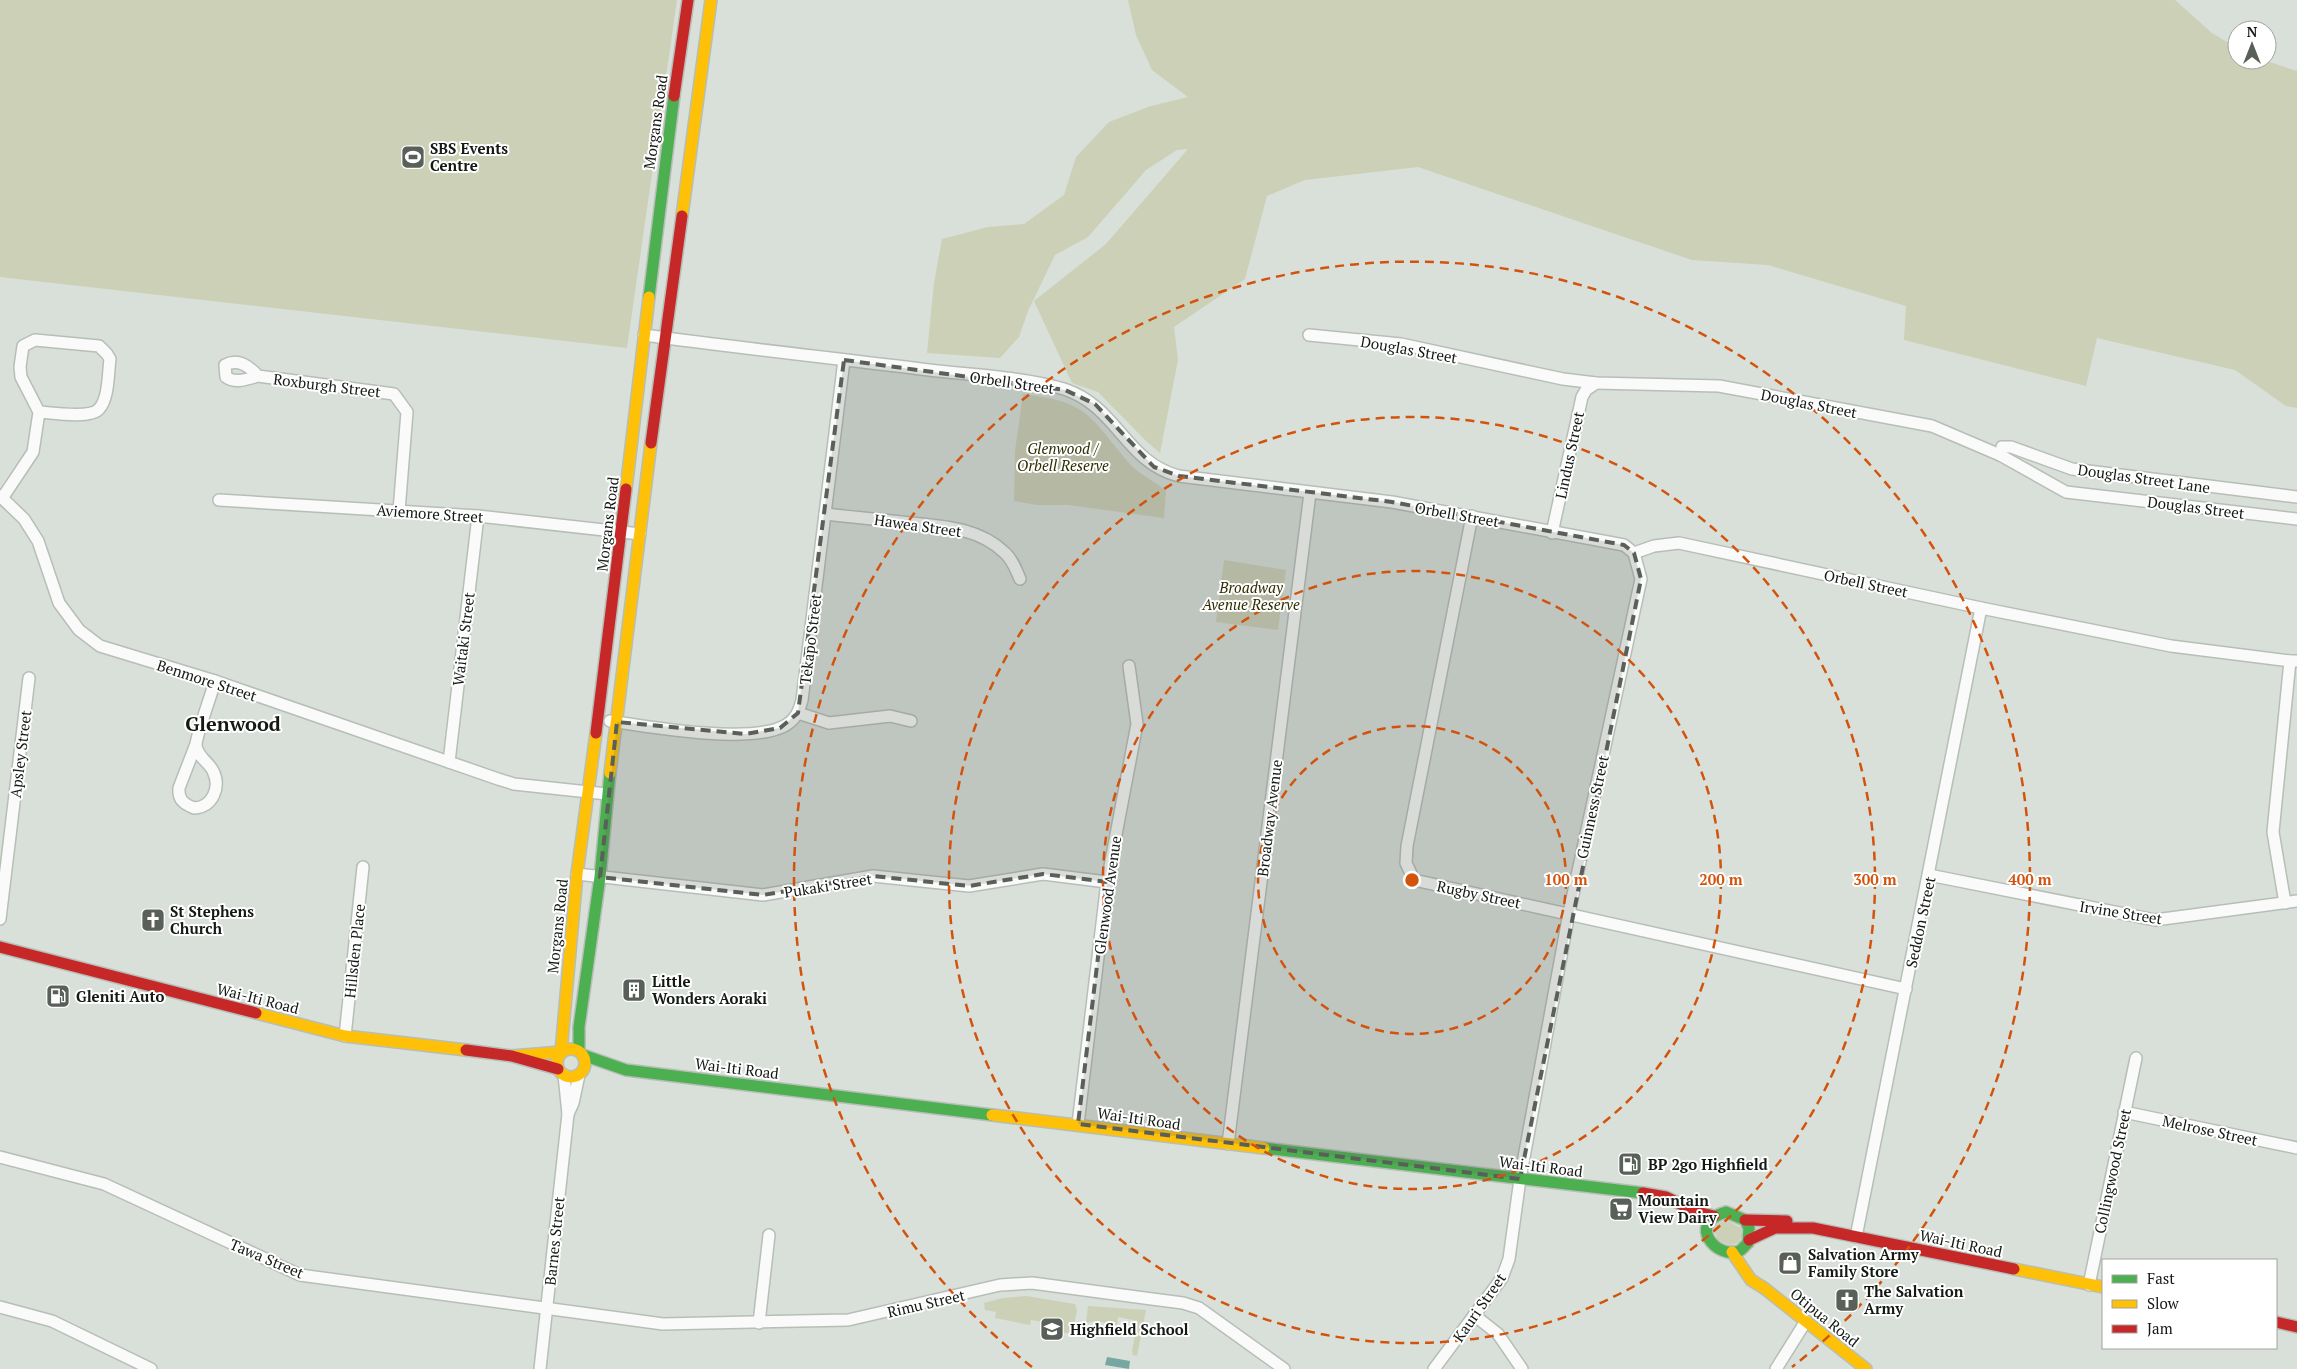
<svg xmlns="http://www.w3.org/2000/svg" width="2297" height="1369" viewBox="0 0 2297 1369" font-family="'PT Serif',serif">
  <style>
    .green { fill: #ccd0b6 }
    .water { fill: #76a7a1 }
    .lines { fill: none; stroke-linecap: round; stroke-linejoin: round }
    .street-casing { stroke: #b7beb8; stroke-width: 14 }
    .fast-casing { stroke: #b7beb8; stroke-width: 14 }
    .slow-casing { stroke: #b7beb8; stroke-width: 14 }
    .jam-casing { stroke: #b7beb8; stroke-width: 14 }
    .street { stroke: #f9faf9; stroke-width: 11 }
    .fast { stroke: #4caf50; stroke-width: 11 }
    .slow { stroke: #ffc107; stroke-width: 11 }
    .jam { stroke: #c62828; stroke-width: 11 }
    .marked { fill: #595f59; fill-opacity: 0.2; stroke: #595f59; stroke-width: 4; stroke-dasharray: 10 6; stroke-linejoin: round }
    .ring { fill: none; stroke: #d3530d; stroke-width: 2.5; stroke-dasharray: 9 6 }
    .labels { text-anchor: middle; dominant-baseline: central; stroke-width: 4; stroke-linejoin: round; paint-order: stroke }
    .street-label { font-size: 15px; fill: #141914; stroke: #fff }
    .poi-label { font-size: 15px; font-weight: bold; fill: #141914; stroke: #fff; text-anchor: start }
    .park-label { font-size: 15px; font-style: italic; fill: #2d2d02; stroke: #fff }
    .district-label { font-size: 20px; font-weight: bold; fill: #141914; stroke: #fff }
    .centre { fill: #d3530d; stroke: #fff; stroke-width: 2.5 }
    .ring-label { font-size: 15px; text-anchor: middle; font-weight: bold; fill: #d3530d; stroke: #fff; stroke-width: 4; stroke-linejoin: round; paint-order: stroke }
  </style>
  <rect width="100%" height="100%" fill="#d8e0d9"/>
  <!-- green -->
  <g class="green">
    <polygon points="0,0 677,0 627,348 0,277"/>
    <polygon points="1128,0 2175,0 2212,33 2237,48 2237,60 2263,60 2297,71 2297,408 2286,406 2235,370 2097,338 2086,386 1904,340 1906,306 1768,265 1692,260 1418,167 1305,180 1267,196 1245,279 1174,327 1178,360 1160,453 1146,441 1098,392 1072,383 1034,301 1106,244 1188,149 1177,150 1146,170 1088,237 1055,255 1028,311 1019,337 1000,358 927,353 934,283 942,239 988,227 1024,224 1064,195 1076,157 1109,122 1151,106 1188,97 1152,70 1136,35"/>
    <path d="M1023 394C1091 402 1089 417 1130 464 1140 475 1155 481 1166 491L1164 518 1068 505H1036L1014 501 1015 451Z"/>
    <polygon points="1224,560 1286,570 1278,630 1216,622"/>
    <polygon points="1726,1220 1741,1228 1742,1236 1738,1243 1729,1245 1718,1240 1713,1227 1714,1225"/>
    <path d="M1026 1296 1075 1304 1077 1311 1072 1333C1057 1333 1057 1331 1042 1328L1043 1322 1031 1320 1030 1325 995 1318 996 1312 985 1310 984 1303 1003 1298Z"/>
    <polygon points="1088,1306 1146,1310 1137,1356 1133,1355 1132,1351 1138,1321 1118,1317 1117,1325 1096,1321 1086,1323"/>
  </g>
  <!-- water -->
  <polygon class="water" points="1107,1357 1130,1361 1129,1369 1105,1365"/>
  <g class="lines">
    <!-- street casing -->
    <g class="street-casing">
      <g id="street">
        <path d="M644 335C739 348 834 358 929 370 972 375 1024 377 1064 389 1117 406 1126 463 1179 476L1392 502 1624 545 1634 553 1654 546 1679 543 1981 608 2171 646 2290 661"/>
        <polyline points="1309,335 1401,344 1563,379 1596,383 1719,386 1932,426 2000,455 2066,492 2297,519"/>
        <path d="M258 376C249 366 238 358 225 365L226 377C236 384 247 379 258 376L394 394 407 412 399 511"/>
        <polyline points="2000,455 2002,447 2011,447 2072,469 2297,497"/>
        <polyline points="0,496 24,519 38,541 59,603 79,630 100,646 215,681 498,779 514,784 607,794"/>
        <path d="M3 497 33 452 39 412 21 377 20 367 23 346 35 340 99 346 107 354 110 359C108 373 109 398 99 409 90 419 53 413 39 412"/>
        <polyline points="219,500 478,516 640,534"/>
        <path d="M825 514C850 517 876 519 901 522 937 526 978 526 1005 553 1013 560 1016 570 1020 579"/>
        <polyline points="1472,516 1407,846 1406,863 1414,880 1906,989"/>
        <polyline points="1552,533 1582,397 1586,390 1596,383"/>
        <polyline points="798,713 829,723 890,716 911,721"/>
        <path d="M610 721C650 727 752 745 786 725 796 719 799 711 802 700L844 360"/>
        <path d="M196 744 179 788C178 800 184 804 194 808 213 807 221 787 213 771 208 761 197 757 196 745 196 736 212 693 215 681"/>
        <polyline points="449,762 478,516"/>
        <polyline points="577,874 763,895 873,876 969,886 1043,874 1107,882"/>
        <polyline points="1929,875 2155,920 2297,901"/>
        <polyline points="2285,903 2273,832 2290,661 2296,661"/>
        <polyline points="0,919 29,678"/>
        <polyline points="345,1036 363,867"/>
        <polyline points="564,1075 568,1114 573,1103 579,1075"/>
        <polyline points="2124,1112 2297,1148"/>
        <polyline points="1078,1124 1107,882 1137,724 1129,666"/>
        <polyline points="1228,1144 1310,493"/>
        <polyline points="0,1157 104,1184 300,1275 663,1324 848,1320 1000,1285 1032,1283 1152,1299 1183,1303 1199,1308 1284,1369"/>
        <polyline points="1856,1237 1981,608"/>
        <polyline points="2089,1285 2136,1058"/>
        <polyline points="0,1307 52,1321 151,1369"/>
        <polyline points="1474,1315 1498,1334 1522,1369"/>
        <polyline points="759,1323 769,1235"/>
        <polyline points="540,1369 568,1114"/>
        <polyline points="1434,1369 1502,1278 1509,1259 1520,1179 1569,913 1641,579 1634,553"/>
        <polyline points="1776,1369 1806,1321"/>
      </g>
    </g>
    <!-- fast casing -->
    <g class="fast-casing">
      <g id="fast">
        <polyline points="649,297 674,96"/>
        <polyline points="579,1051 579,1027 600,877 610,773"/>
        <polyline points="583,1055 626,1070 992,1115"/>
        <polyline points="1264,1148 1643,1193"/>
        <path d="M1726 1212 1745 1220 1749 1228 1748 1243C1745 1245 1742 1250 1739 1251 1718 1260 1685 1224 1726 1212Z"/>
      </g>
    </g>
    <!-- slow casing -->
    <g class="slow-casing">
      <g id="slow">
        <polyline points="682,216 711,0"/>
        <polyline points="626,489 649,297"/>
        <polyline points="610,773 651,443"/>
        <polyline points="256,1013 345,1036 466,1050"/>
        <circle cx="571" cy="1063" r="14"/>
        <polyline points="512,1056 561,1052 577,874 596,733"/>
        <polyline points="992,1115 1264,1148"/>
        <polyline points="1732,1252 1751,1280 1764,1288 1866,1369"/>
        <polyline points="2014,1269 2103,1287"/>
      </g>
    </g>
    <!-- jam casing -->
    <g class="jam-casing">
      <g id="jam">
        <polyline points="674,96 688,0"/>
        <polyline points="651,443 682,216"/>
        <polyline points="596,733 626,489"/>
        <polyline points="0,947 256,1013"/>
        <polyline points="466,1050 512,1056 558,1069"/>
        <polyline points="1643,1193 1666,1197 1697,1212 1714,1216"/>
        <polyline points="1745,1220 1787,1221"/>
        <polyline points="1749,1240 1775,1228 1813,1228 2014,1269"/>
        <polyline points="2276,1322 2297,1327"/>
      </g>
    </g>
    <!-- street -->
    <use href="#street" class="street"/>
    <!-- fast -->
    <use href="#fast" class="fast"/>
    <!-- slow -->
    <use href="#slow" class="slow"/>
    <!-- jam -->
    <use href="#jam" class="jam"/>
  </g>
  <!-- marked area -->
  <path class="marked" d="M844 360 1065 390 1095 404 1154 467 1179 476 1392 502 1624 545 1634 553 1641 579 1520 1179 1078 1124 1107 882 1043 874 969 886 873 876 763 895 600 877 617 722 745 734 780 728 798 713Z"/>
  <!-- distance rings -->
  <g class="ring">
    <circle cx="1412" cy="880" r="154"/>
    <circle cx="1412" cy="880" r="309"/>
    <circle cx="1412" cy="880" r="463"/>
    <path d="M1032 1367A618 618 0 1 1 1792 1367"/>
  </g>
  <!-- icons -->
  <defs>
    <g id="stadium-square" transform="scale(1.25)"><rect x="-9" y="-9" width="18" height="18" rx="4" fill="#595f59" stroke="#fff"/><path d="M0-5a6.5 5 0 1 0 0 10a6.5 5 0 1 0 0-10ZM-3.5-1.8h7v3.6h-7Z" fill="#fff"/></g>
    <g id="church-square" transform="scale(1.25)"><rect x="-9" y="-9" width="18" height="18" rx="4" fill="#595f59" stroke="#fff"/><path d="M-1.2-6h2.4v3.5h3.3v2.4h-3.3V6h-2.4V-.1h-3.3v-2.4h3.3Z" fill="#fff"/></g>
    <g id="building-square" transform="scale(1.25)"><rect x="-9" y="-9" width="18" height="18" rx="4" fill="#595f59" stroke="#fff"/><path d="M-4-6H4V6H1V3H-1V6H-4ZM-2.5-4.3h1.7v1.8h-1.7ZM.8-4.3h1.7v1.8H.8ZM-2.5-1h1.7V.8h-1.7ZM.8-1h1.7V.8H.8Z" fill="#fff"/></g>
    <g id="fuel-square" transform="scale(1.25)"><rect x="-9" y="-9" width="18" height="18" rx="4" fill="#595f59" stroke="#fff"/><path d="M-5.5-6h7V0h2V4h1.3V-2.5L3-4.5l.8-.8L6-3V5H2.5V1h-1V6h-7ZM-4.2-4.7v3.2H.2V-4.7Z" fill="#fff"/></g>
    <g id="supermarket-square" transform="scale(1.25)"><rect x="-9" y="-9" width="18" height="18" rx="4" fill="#595f59" stroke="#fff"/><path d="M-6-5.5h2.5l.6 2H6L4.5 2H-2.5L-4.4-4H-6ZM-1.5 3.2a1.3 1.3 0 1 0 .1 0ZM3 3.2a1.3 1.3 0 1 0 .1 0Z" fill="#fff"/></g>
    <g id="shop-square" transform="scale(1.25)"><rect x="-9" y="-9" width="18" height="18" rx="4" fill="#595f59" stroke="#fff"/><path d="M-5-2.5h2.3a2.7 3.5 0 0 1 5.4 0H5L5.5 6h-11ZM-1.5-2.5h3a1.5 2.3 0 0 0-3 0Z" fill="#fff"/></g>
    <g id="school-square" transform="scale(1.25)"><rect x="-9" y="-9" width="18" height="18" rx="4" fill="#595f59" stroke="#fff"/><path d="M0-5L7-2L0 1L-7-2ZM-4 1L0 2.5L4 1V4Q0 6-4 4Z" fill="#fff"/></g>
  </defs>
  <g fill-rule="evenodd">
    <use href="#stadium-square" x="413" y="157"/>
    <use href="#church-square" x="153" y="920"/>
    <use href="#building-square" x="634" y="990"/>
    <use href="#fuel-square" x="58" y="996"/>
    <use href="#fuel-square" x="1630" y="1164"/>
    <use href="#supermarket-square" x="1621" y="1209"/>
    <use href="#shop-square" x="1790" y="1263"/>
    <use href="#church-square" x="1847" y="1300"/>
    <use href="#school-square" x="1052" y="1329"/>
  </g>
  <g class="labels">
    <!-- street labels -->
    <g class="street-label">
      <text transform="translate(655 122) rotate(-82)">Morgans Road</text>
      <text transform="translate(1409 349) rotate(10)">Douglas Street</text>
      <text transform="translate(1012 382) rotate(8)">Orbell Street</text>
      <text transform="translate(327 385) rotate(7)">Roxburgh Street</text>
      <text transform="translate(1809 403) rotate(11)">Douglas Street</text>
      <text transform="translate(1569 455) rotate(-78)">Lindus Street</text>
      <text transform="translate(2144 478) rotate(8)">Douglas Street Lane</text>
      <text transform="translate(2196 507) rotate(7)">Douglas Street</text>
      <text transform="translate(430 513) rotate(4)">Aviemore Street</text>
      <text transform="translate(1457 514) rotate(10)">Orbell Street</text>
      <text transform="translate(607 524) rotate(-83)">Morgans Road</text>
      <text transform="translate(918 525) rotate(8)">Hawea Street</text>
      <text transform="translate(1866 583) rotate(12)">Orbell Street</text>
      <text transform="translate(463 639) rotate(-83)">Waitaki Street</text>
      <text transform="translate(810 639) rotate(-83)">Tekapo Street</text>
      <text transform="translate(207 680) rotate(18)">Benmore Street</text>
      <text transform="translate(20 754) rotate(-83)">Apsley Street</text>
      <text transform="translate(1592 807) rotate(-78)">Guinness Street</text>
      <text transform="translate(1269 818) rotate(-83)">Broadway Avenue</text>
      <text transform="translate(828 885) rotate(-9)">Pukaki Street</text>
      <text transform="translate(1479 894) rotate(12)">Rugby Street</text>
      <text transform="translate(1107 895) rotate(-82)">Glenwood Avenue</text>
      <text transform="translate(2121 912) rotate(9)">Irvine Street</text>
      <text transform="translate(1920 922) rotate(-78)">Seddon Street</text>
      <text transform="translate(557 926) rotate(-84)">Morgans Road</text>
      <text transform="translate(354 951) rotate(-84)">Hillsden Place</text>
      <text transform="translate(258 998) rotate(14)">Wai-Iti Road</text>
      <text transform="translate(737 1068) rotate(7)">Wai-Iti Road</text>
      <text transform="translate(1139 1118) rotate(8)">Wai-Iti Road</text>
      <text transform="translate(2210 1130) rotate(12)">Melrose Street</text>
      <text transform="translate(1541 1166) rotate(7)">Wai-Iti Road</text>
      <text transform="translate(2112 1171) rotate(-78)">Collingwood Street</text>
      <text transform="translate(554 1241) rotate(-84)">Barnes Street</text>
      <text transform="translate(1961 1243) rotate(12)">Wai-Iti Road</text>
      <text transform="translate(267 1258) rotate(23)">Tawa Street</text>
      <text transform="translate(926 1303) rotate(-13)">Rimu Street</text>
      <text transform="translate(1479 1307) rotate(-55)">Kauri Street</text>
      <text transform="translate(1825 1317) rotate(39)">Otipua Road</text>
    </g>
    <!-- poi labels -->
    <g class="poi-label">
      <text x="430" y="148">SBS Events<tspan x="430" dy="17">Centre</tspan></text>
      <text x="170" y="911">St Stephens<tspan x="170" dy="17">Church</tspan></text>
      <text x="652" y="981">Little<tspan x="652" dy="17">Wonders Aoraki</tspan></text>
      <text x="76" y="996">Gleniti Auto</text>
      <text x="1648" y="1164">BP 2go Highfield</text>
      <text x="1638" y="1200">Mountain<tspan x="1638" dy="17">View Dairy</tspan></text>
      <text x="1808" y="1254">Salvation Army<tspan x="1808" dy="17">Family Store</tspan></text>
      <text x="1864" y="1291">The Salvation<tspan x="1864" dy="17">Army</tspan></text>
      <text x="1070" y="1329">Highfield School</text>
    </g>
    <!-- park labels -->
    <g class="park-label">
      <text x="1063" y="448">Glenwood /<tspan x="1063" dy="17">Orbell Reserve</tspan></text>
      <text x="1251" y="587">Broadway<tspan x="1251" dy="17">Avenue Reserve</tspan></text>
    </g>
    <!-- district labels -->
    <g class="district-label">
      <text x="233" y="723">Glenwood</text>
    </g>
  </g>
  <circle cx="1412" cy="880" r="8" class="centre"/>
  <g class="ring-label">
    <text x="1566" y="885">100 m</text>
    <text x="1721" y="885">200 m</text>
    <text x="1875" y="885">300 m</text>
    <text x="2030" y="885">400 m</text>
  </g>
  <!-- legend -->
  <rect x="2102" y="1259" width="175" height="90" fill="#ffffff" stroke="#a1a3a1"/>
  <rect x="2112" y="1275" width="25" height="8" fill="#4caf50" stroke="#a1a3a1"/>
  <text x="2147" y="1284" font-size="15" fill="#141914">Fast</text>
  <rect x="2112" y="1300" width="25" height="8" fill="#ffc107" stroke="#a1a3a1"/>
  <text x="2147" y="1309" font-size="15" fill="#141914">Slow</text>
  <rect x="2112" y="1325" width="25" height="8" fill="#c62828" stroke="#a1a3a1"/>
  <text x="2147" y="1334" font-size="15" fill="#141914">Jam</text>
  <!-- north arrow -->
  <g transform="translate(2252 45)"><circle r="24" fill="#ffffff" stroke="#a1a3a1"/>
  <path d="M0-4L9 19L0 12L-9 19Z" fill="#595f59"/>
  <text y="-8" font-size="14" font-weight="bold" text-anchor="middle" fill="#141914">N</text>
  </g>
</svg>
